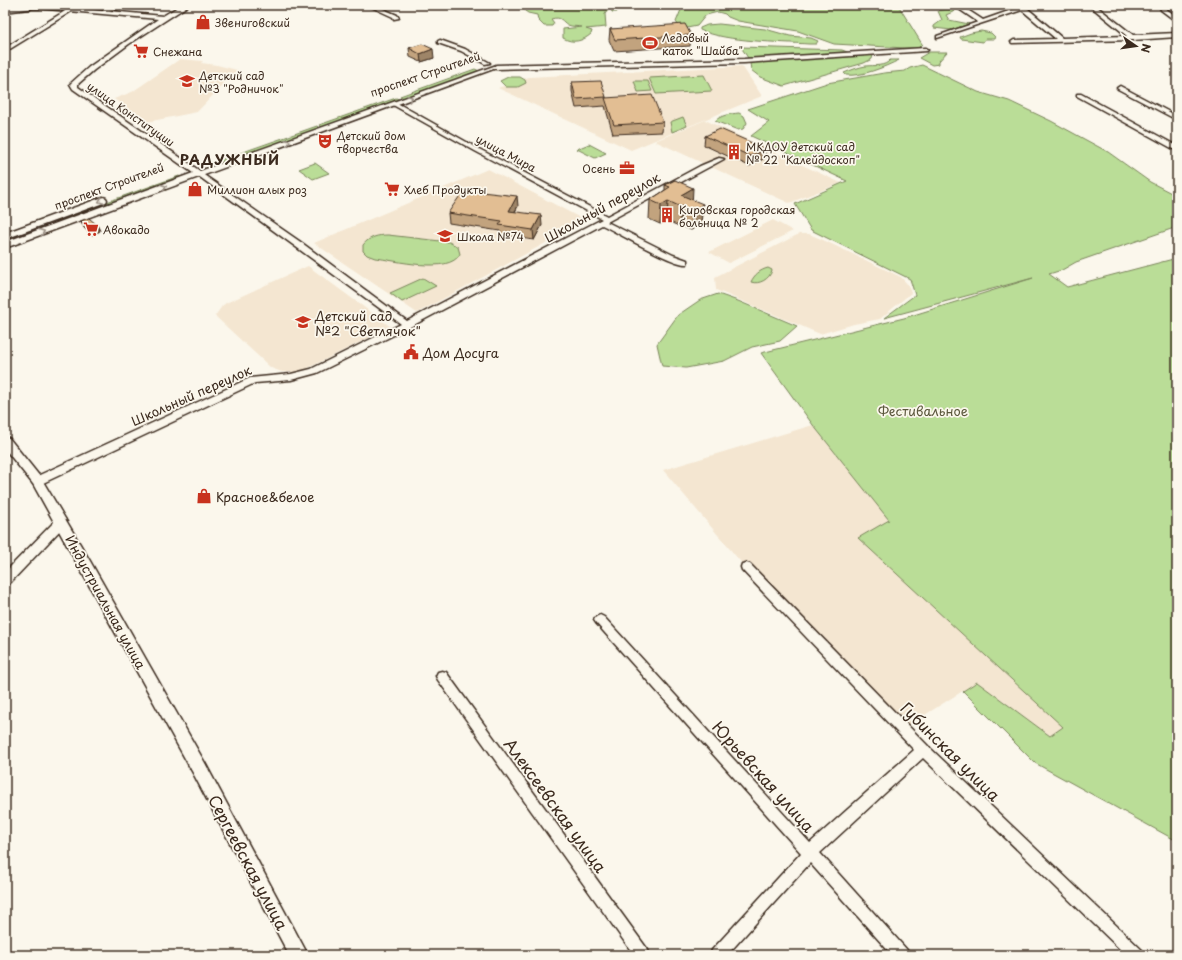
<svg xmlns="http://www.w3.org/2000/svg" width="1182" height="960" viewBox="0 0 1182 960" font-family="'Playpen Sans',sans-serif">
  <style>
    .built { fill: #f4e6d1 }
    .green { fill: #badd97; stroke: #7a845a }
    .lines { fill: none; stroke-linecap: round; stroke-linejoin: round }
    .minor-casing { stroke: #3b2a1e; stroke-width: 3 }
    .tertiary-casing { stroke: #3b2a1e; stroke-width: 3 }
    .minor { fill: #fbf7ec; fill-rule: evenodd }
    .tertiary { fill: #fbf7ec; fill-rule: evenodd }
    .wall { fill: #c2a37e; stroke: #3b2a1e }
    .shaded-wall { fill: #9e8567; stroke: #3b2a1e }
    .building { fill: #e2be93; stroke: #3b2a1e }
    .oneway { stroke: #9b9085 }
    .labels { text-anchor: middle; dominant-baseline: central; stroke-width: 3.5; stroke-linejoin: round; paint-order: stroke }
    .far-poi-label { font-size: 11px; fill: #3b2a1e; stroke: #fbf7ec; text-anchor: start }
    .far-street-label { font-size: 11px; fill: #3b2a1e; stroke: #fbf7ec }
    .street-label { font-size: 13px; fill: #3b2a1e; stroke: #fbf7ec }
    .poi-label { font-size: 13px; fill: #3b2a1e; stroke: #fbf7ec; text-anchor: start }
    .park-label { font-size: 13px; fill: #5b573c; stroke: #fbf7ec }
    .far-district-label { font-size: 14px; font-weight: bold; letter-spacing: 1px; fill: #3b2a1e; stroke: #fbf7ec }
    .near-street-label { font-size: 16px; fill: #3b2a1e; stroke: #fbf7ec }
  </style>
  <rect width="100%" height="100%" fill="#fbf7ec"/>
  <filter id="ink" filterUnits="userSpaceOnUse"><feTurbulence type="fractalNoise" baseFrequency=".025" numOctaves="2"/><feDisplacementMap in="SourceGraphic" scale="8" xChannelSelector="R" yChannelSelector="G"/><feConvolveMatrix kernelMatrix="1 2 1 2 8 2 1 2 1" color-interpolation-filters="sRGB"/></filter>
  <g filter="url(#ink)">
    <!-- built -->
    <g class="built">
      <polygon points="180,59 203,61 201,63 217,65 237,70 197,112 147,122 114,99 132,92"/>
      <polygon points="742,66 762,96 631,150 498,88 529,77"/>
      <polygon points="705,120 841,183 789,203 655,141"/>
      <polygon points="488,169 586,221 417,313 314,243"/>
      <polygon points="773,220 793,231 729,263 709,252"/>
      <polygon points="799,234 809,234 821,239 901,277 908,285 911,293 880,319 854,324 820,334 716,290 715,277"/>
      <polygon points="308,266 391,327 300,372 282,372 271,368 215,316 222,306 226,303"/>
      <polygon points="813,425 889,520 859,538 1064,727 1050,736 977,682 904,728 778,606 663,470"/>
    </g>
    <!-- green -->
    <g class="green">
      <path d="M550 5H620L616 8 617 12H612L611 6 605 14 606 27 586 29 592 31 591 34C583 41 573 44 563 38V29L582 27C578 26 572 27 568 25 561 21 562 16 551 19L554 23 552 26H544L538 20 537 15 528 13 525 11 526 8Z"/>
      <polygon points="683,5 898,5 922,44 918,48 905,48 834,44 798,31 738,21 728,17 725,14 718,12 706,15 697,26 687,28 680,27 676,22"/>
      <polygon points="947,9 955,11 946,15 949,20 969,24 951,30 934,28 934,26 942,20 938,11"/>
      <path d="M719 24 765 29 790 36 811 38 818 41 816 44H809C779 42 727 42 700 30V28L707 25Z"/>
      <polygon points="981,31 991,33 995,37 994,39 985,39 983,42 961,39 960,37 971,33"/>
      <polygon points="741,47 842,50 850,53 755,58 748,58"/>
      <polygon points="929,52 947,52 939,61 939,64 932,65 919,58"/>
      <polygon points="873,55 872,59 864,63 784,86 760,77 751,70 750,63"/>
      <path d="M890 60H899C885 67 861 77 846 75L844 73C851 70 859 67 866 66 874 65 885 67 890 60Z"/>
      <polygon points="922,65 978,92 1009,101 1051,121 1108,152 1150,182 1177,196 1177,227 1076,262 1062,270 1049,274 1067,287 1177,258 1177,841 1035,763 963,691 977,682 1050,736 1063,727 858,538 889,520 813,425 761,353 904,318 1033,278 884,318 915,295 910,279 811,230 795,204 847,181 751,136 769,122 748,109 827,83 884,73 905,71 910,68"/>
      <polygon points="475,69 479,71 404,98 400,96"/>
      <polygon points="704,75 712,91 656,94 649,78"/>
      <polygon points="508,77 520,77 525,80 526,83 518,87 506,87 500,81"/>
      <polygon points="634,81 648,81 652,91 638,92"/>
      <polygon points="396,98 399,99 322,127 319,125"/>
      <path d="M739 113 744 116 747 123 743 129 738 130 715 121C721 115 730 114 739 113Z"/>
      <polygon points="683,117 687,126 672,132 670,122"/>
      <polygon points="317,126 320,128 215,165 212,163"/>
      <polygon points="589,144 606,153 595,158 577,149"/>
      <polygon points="315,163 329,173 313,179 299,169"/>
      <polygon points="179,176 182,178 60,223 57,220"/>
      <path d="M388 235 449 242 458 247 460 254C449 275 394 260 375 258L367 255 363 251V245C369 237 378 235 388 235Z"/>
      <path d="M768 268 772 270C770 279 759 285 751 282 754 275 760 270 768 268Z"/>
      <polygon points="423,278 436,286 402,302 390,293"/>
      <polygon points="718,294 738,301 797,326 780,341 752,347 724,361 686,368 662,366 657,344 678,315 700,300"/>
    </g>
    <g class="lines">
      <!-- minor casing -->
      <g class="minor-casing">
        <g id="minor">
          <polygon points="367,5 374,5 397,15 399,18 394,19 393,17"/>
          <polygon points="956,5 960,5 983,20 1020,7 1017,5 1034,5 1027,8 1062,38 1127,36 1089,5 1095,5 1133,35 1177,33 1177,37 1133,40 1012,43 1011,42 1014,40 1056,39 1022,10 937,38 937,36 978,22 956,7"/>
          <polygon points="1159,5 1165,5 1165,8 1177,17 1177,22 1161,10"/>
          <polygon points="70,8 75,9 5,52 5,48"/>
          <polygon points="440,40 465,49 490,63 485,64 461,51 438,43 438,41"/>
          <polygon points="925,48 928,50 927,51 744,63 496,69 493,67 496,65 744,59"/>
          <polygon points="1120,86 1177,116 1177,120 1118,89 1117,88"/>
          <polygon points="1077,94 1081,94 1177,146 1177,151 1077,96"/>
          <path d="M393 103H397L479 149 607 216 700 166 719 158 724 159 607 222 673 255 687 260V264C674 266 617 232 602 225L410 327 317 373 291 380 255 383 41 484H33L32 481 33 478 250 378 291 374 311 369 401 324 296 247 197 175V173H201L302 243 407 321 602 219 475 151 393 105Z"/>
          <polygon points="61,518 65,519 66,522 65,525 9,584 5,585 5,573 10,567 57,519"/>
          <polygon points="746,563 750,564 928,746 1142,950 1144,955 1126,955 923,758 820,853 907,950 909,955 892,955 810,863 727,955 710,955 712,950 801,853 596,623 594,620 596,617 600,615 604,617 810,843 914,750 742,570 741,567 742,564"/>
          <polygon points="442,671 446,672 648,950 650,955 634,955 438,680 436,676 438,672"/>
        </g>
      </g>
      <!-- tertiary casing -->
      <g class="tertiary-casing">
        <g id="tertiary">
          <polygon points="20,5 45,5 103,11 104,9 117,5 127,5 109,11 163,16 181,5 189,5 129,44 94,70 78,84 78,87 200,171 494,66 499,67 5,248 5,242 193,173 73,89 70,84 89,67 158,19 36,8 5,12 5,8"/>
          <polygon points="103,197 106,198 107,200 106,202 5,239 5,233"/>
          <polygon points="5,437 9,438 41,478 90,561 205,763 308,955 289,955 193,773 80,569 33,484 5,449"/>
        </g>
      </g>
      <!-- minor -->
      <use href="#minor" class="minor"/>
      <!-- tertiary -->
      <use href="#tertiary" class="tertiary"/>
    </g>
    <!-- wall -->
    <g class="wall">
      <polygon points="610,29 691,35 690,46 614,51 609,40"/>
      <polygon points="409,48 434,58 421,62 410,57"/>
      <polygon points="572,82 606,97 606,98 663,122 662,132 613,134 605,106 576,108 572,91"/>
      <polygon points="705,136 766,149 765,158 749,166 704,145"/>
      <polygon points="675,180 692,200 701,224 691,230 681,226 679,226 667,221 660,224 649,219 650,200 665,190 665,185"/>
      <polygon points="518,206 515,212 542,225 534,240 500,235 500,231 449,223 448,213"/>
      <polygon points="81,221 97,225 100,231 92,235 84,228"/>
    </g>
    <!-- shaded-wall -->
    <g class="shaded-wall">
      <polygon points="433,49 434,58 421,62 420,54"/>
      <polygon points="766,149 765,158 749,166 750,156"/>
      <polygon points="693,188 692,207 682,206 681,226 679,226 681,207 681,195"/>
      <polygon points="517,196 518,206 509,221 509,211"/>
      <polygon points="668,201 667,221 660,224 661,205"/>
      <polygon points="703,204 701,224 691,230 693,211"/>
      <polygon points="541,215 542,225 534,240 533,230"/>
      <polygon points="97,225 100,231 92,235 89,228"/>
    </g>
    <!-- building -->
    <g class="building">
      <polygon points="685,24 691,35 615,40 610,29"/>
      <polygon points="422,44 433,49 420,54 409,48"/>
      <polygon points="601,81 606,97 576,99 572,82"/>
      <polygon points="652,95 663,122 614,125 605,98"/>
      <polygon points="720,129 766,149 750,156 705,136"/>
      <polygon points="675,180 693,188 681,195 703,204 693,211 682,206 681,207 668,201 661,205 650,200 670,187 665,185"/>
      <polygon points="464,190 517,196 509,211 541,215 533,230 499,225 502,221 448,213"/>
      <polygon points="89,218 97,225 89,228 81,221"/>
    </g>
    <!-- one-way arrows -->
    <defs><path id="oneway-chevron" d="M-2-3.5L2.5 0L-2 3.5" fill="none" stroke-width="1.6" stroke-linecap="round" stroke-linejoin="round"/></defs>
    <g class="oneway">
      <use href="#oneway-chevron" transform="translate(410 98) rotate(-20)"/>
      <use href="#oneway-chevron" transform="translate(288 142) rotate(-20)"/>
      <use href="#oneway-chevron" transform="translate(164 187) rotate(-20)"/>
      <use href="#oneway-chevron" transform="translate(101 201) rotate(160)"/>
      <use href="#oneway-chevron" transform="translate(42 232) rotate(-20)"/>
    </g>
  </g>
  <!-- icons -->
  <defs>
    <g id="shop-bare" transform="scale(1.2)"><path d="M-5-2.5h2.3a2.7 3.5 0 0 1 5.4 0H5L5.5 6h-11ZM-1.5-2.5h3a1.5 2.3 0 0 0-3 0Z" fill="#c8321e" stroke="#fbf7ec" stroke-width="2.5" paint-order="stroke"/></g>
    <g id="stadium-bare" transform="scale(1.2)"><path d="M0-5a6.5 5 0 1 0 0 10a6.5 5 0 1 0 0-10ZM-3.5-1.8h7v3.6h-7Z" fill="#c8321e" stroke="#fbf7ec" stroke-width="2.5" paint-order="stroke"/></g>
    <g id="supermarket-bare" transform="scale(1.2)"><path d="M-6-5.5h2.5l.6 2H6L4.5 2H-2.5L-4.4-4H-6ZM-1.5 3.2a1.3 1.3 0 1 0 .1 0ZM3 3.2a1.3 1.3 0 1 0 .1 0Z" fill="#c8321e" stroke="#fbf7ec" stroke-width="2.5" paint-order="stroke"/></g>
    <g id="school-bare" transform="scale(1.2)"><path d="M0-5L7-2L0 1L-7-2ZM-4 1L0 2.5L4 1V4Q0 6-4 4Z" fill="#c8321e" stroke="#fbf7ec" stroke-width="2.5" paint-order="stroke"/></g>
    <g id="theatre-bare" transform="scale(1.2)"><path d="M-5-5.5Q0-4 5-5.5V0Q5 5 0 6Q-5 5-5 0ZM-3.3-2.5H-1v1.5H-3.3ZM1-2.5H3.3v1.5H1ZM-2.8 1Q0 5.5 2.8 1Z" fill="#c8321e" stroke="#fbf7ec" stroke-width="2.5" paint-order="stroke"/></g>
    <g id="building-bare" transform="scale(1.2)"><path d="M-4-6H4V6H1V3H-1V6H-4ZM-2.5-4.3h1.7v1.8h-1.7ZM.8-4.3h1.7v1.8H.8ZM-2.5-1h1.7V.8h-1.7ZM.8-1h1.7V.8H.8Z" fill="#c8321e" stroke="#fbf7ec" stroke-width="2.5" paint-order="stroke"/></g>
    <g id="office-bare" transform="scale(1.2)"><path d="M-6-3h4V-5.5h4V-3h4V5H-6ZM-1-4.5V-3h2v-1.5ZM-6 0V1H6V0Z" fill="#c8321e" stroke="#fbf7ec" stroke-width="2.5" paint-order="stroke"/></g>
    <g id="civic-bare" transform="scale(1.2)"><path d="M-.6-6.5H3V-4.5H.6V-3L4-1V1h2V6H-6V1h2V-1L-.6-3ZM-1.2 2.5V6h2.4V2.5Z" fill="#c8321e" stroke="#fbf7ec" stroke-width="2.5" paint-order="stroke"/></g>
  </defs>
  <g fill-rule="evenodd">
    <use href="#shop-bare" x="203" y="22"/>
    <use href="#stadium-bare" x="650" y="43"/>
    <use href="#supermarket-bare" x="141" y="51"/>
    <use href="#school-bare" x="187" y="81"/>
    <use href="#theatre-bare" x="325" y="141"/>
    <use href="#building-bare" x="734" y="152"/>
    <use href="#office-bare" x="627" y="168"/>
    <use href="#shop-bare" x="195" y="189"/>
    <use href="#supermarket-bare" x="392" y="189"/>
    <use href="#building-bare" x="667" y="215"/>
    <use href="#supermarket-bare" x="91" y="229"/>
    <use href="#school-bare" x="445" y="236"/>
    <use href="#school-bare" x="303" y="322"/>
    <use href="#civic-bare" x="411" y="352"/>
    <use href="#shop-bare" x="204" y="496"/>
  </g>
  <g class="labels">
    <!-- far-poi labels -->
    <g class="far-poi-label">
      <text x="215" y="22">Звениговский</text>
      <text x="662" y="37">Ледовый<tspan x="662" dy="13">каток "Шайба"</tspan></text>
      <text x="153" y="51">Снежана</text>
      <text x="199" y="75">Детский сад<tspan x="199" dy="13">№3 "Родничок"</tspan></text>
      <text x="337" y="135">Детский дом<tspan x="337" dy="13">творчества</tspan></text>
      <text x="746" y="146">МКДОУ детский сад<tspan x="746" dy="13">№ 22 "Калейдоскоп"</tspan></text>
      <text x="615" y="168" text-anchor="end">Осень</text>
      <text x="207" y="189">Миллион алых роз</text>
      <text x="404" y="189">Хлеб Продукты</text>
      <text x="679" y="209">Кировская городская<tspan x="679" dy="13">больница № 2</tspan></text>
      <text x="103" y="229">Авокадо</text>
      <text x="457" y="236">Школа №74</text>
    </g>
    <!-- far-street labels -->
    <g class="far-street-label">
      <text transform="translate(425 74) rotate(-19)">проспект Строителей</text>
      <text transform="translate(131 114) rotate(35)">улица Конституции</text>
      <text transform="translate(506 153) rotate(28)">улица Мира</text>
      <text transform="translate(109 186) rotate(-20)">проспект Строителей</text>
    </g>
    <!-- street labels -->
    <g class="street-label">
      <text transform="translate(602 207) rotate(-29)">Школьный переулок</text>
      <text transform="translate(191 395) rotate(-24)">Школьный переулок</text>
      <text transform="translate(106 602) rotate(61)">Индустриальная улица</text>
    </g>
    <!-- poi labels -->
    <g class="poi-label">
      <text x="315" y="315">Детский сад<tspan x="315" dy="15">№2 "Светлячок"</tspan></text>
      <text x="423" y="352">Дом Досуга</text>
      <text x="216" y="496">Красное&amp;белое</text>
    </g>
    <!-- park labels -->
    <g class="park-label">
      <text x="923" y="410">Фестивальное</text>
    </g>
    <!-- far-district labels -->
    <g class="far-district-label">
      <text x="230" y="159">РАДУЖНЫЙ</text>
    </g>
    <!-- near-street labels -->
    <g class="near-street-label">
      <text transform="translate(951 751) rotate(45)">Губинская улица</text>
      <text transform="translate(764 776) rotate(48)">Юрьевская улица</text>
      <text transform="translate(556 805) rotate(54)">Алексеевская улица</text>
      <text transform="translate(249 862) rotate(62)">Сергеевская улица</text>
    </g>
  </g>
  <!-- margin -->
  <rect width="1182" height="960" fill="none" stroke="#fbf7ec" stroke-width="20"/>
  <rect x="10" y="10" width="1162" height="940" fill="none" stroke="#3b2a1e" stroke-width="1.5" filter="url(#ink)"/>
  <!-- north arrow -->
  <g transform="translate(1136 46) rotate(103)" stroke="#fbf7ec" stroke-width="3" paint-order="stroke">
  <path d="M0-3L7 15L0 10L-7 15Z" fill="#3b2a1e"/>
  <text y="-6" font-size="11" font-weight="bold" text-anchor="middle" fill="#3b2a1e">N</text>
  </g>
</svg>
